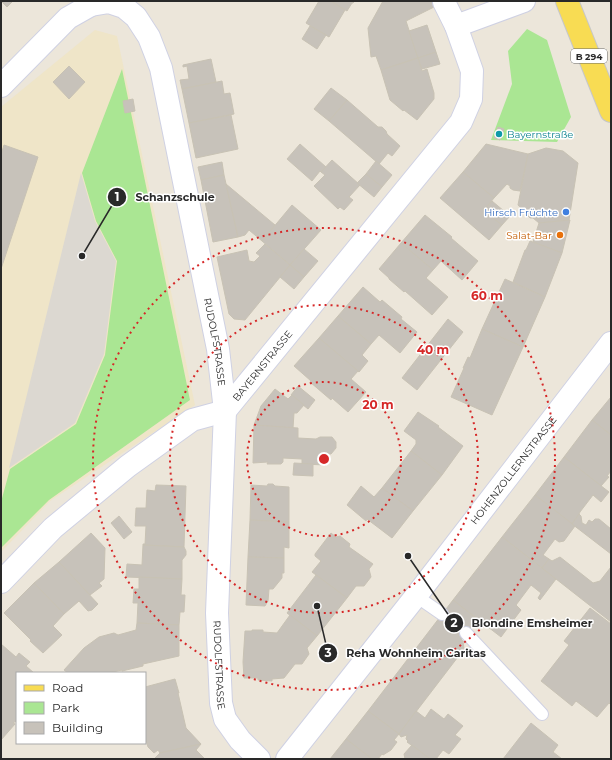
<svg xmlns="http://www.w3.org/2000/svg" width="612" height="760" viewBox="0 0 612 760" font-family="Montserrat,sans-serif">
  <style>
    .education { fill: #efe5c8 }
    .green { fill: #aae693 }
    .plaza { fill: #dcd8d1 }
    .building { fill: #c7c2ba; stroke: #c8c2b4 }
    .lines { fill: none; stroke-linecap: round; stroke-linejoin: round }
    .service-casing { stroke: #cfd1e3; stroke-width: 14 }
    .minor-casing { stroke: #cfd1e3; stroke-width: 24 }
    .secondary-casing { stroke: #cfd1e3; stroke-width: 24 }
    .primary-casing { stroke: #c7c7c7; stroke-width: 24 }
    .service { stroke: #fff; stroke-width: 12 }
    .minor { stroke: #fff; stroke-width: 22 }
    .secondary { stroke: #fff; stroke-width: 22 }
    .primary { stroke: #f8dc53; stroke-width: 22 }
    .ring { fill: none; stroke: #d62828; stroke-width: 2; stroke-dasharray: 2 4 }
    .culture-dot { fill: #0f9aa8; stroke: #fff; stroke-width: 1.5 }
    .shop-dot { fill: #3f7fe0; stroke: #fff; stroke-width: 1.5 }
    .food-dot { fill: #e8710a; stroke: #fff; stroke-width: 1.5 }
    .labels { text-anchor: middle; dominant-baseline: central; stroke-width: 3; stroke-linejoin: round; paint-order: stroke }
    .shield { fill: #fff; stroke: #696969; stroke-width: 1 }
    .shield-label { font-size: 9px; font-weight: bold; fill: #292929 }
    .culture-label { font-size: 10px; fill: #0d838f; stroke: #fff; text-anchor: start }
    .shop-label { font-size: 10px; fill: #366cbe; stroke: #fff; text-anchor: end }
    .food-label { font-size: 10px; fill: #c56008; stroke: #fff; text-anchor: end }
    .street-label { font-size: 10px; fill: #292929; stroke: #fff }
    .centre { fill: #d62828; stroke: #fff; stroke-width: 2 }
    .ring-label { font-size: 12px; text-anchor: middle; font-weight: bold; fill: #d62828; stroke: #fff; stroke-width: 3; stroke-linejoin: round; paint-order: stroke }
    .leader { fill: none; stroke: #292929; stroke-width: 1.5 }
    .callout-dot { fill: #292929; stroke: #fff; stroke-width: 1.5 }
    .mark-label { font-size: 12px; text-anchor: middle; font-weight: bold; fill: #fff }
    .callout-label { font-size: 11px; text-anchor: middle; font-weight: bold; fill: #292929; stroke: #fff; stroke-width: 3; stroke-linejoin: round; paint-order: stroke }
  </style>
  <rect width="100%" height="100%" fill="#ece6da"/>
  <!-- education -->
  <polygon class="education" points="95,30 117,36 195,405 50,501 1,552 1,107"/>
  <!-- green -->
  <g class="green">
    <polygon points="527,29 547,40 571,117 557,142 491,140 512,84 508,51"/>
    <polygon points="122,69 190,400 49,500 1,548 1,502 10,469 76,424 105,355 117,261 96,221 82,173"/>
  </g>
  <!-- plaza -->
  <polygon class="plaza" points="81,173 95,221 116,261 104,354 75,423 9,468"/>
  <!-- building -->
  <g class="building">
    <polygon points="1,1 13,1 7,7"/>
    <polygon points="319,1 331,1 345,10 329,37 306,23"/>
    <polygon points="331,1 355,1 353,3 352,3 347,11"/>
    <polygon points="383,1 446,1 406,21 418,58 381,70 376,56 371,57 368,28"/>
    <polygon points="427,25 436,52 418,58 409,31"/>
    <polygon points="310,26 326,35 317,49 302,39"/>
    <polygon points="436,52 440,64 422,69 418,58"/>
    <polygon points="418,58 422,71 427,69 434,93 434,99 417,120 404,110 403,111 390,100 381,70"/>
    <polygon points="211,59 216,82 182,89 180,80 189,79 187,66 183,67 183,65"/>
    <polygon points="69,66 85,82 69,99 53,82"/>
    <polygon points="222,81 224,94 230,93 234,114 189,123 182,89"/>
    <polygon points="331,88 347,100 329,121 314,109"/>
    <polygon points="133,99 135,111 125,113 123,101"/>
    <polygon points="347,100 378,127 382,127 386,131 387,134 400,146 392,156 388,153 379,164 329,121"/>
    <polygon points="231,115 238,149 196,158 189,123"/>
    <polygon points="498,127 504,129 500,140 494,138"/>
    <polygon points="300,144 326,167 321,172 320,171 312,181 287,159"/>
    <polygon points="486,144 528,154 520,191 513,190 510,188 510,186 507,184 494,198 463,172"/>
    <polygon points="4,145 38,157 1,269 1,155"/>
    <polygon points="546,148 563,151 578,163 569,220 539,223 533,218 530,218 518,205 528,154"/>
    <polygon points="332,160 360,185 349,197 353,200 344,210 340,207 338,209 314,186 325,175 321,172"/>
    <polygon points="376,161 392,175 382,187 366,174"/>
    <polygon points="222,162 224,175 201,180 198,167"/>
    <polygon points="463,172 494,198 485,209 488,212 487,213 502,225 489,240 440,198"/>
    <polygon points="366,174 382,187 374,197 357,183"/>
    <polygon points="224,175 238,237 213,242 201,180"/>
    <polygon points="226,184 275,225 262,241 249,230 245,235 238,237"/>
    <polygon points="492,201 510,216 502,225 487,213 488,212 485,209"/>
    <polygon points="292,205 321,230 290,265 262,241"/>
    <polygon points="425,215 452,237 451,238 478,261 462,280 441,261 433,270 401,243"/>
    <polygon points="570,220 562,253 533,242 539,223"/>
    <polygon points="530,241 562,253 545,297 513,282 525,250 526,250"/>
    <polygon points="401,243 433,270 426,278 448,297 432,315 405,291 404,292 389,279 389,278 379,269"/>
    <polygon points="265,244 290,265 245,320 234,319 229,314 217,257 247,250 249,261 254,262 260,256 256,253"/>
    <polygon points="304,249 318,261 304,277 290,265"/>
    <polygon points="290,265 304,277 294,289 280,277"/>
    <polygon points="505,279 545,297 523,347 482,329"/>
    <polygon points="363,287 380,302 382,300 402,317 401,319 417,332 400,353 379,335 371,344 338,316"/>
    <polygon points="338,316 371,344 362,355 368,361 359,372 319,338"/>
    <polygon points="448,319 463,332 417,390 402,378"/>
    <polygon points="482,329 523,347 492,415 451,397 464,368 463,368 468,357 470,358"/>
    <polygon points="319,338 358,371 351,379 366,392 348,412 332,398 331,400 310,382 311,381 294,366"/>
    <polygon points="298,386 315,400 308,409 291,395"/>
    <polygon points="275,389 288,399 292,395 304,405 297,413 294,413 293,428 254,425 261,406"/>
    <polygon points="611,397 611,435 592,420"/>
    <polygon points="418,412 439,426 438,427 463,446 442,475 411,451 416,444 416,440 404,431"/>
    <polygon points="592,420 611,435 611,471 607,476 609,477 601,486 564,457"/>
    <polygon points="254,425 298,428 298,438 316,439 320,437 332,437 336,442 336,448 331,454 326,454 326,465 302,464 302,459 283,458 283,462 281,464 267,464 268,462 253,463"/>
    <polygon points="411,451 442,475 413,511 382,488"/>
    <polygon points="564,457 609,492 601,502 593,495 580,512 579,514 572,524 535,495"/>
    <polygon points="294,463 313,464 313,476 293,475"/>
    <polygon points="268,484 273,484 275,486 289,487 289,522 250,520 251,485 267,486"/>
    <polygon points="156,485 186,486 184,547 143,545 143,544 145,544 146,526 135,526 136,508 146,508 147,490 155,491"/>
    <polygon points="361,486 374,497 382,488 413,511 392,538 367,519 366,521 347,505"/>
    <polygon points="535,495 575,526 564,541 559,542 555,539 543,555 549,559 542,568 502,537"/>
    <polygon points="579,514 581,516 582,523 586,525 589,520 592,522 595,519 599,519 611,529 611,554 572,524"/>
    <polygon points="119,516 132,532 124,539 111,523"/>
    <polygon points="250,520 289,522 289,548 284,547 284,558 248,557"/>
    <polygon points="91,533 105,548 104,579 99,583 102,586 90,595 59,562"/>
    <polygon points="331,533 336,537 340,536 350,544 349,547 373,564 369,569 371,577 364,586 356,586 347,598 312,572 321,561 315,556 315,554"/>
    <polygon points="502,537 556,579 540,600 538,598 541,593 531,585 516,605 521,610 501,637 453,600"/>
    <polygon points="143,545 184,547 186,551 186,555 182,560 182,579 126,577 127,564 142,565"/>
    <polygon points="248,557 284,558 284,573 282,573 282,578 273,589 269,589 268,601 265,606 246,605"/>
    <polygon points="560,557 593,583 600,581 611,567 611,622 542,568 549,559 552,561"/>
    <polygon points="59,562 98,604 92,610 88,611 79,601 64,614 34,583"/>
    <polygon points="316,575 347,598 317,636 287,613"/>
    <polygon points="139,577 182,579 181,595 185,595 184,612 180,612 179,625 137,623 138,603 133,603 134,589 139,589"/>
    <polygon points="34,583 64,614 53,626 62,635 43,653 30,641 31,640 4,613"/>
    <polygon points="453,600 477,619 461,640 463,641 464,649 399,734 368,711"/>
    <polygon points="590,608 611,624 611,705 609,703 597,717 576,701 572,706 541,681 569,645 564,641"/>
    <polygon points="290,615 317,636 307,648 309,654 302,664 295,664 284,678 272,679 272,681 258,680 258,678 244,678 243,662 245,631 252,631 252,630 263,630 263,632 277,633"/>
    <polygon points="137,623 179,625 179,656 143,664 143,666 122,671 122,670 108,673 68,673 64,670 84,648 99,637 114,633 118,635 136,630"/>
    <polygon points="1,644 16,657 19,653 30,662 26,666 34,673 17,673 17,722 16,721 13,723 15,724 1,740"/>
    <polygon points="175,679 179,693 178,693 186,728 201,744 160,753 158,750 154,753 148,747 145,736 145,687"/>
    <polygon points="431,709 444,719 448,714 463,726 455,735 461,739 449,754 443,750 436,759 430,759 407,742 408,741 406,739 407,735 401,737 399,734 416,711 425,718"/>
    <polygon points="368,711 399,734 394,740 397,742 391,750 383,755 382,754 378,759 372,759 346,739"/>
    <polygon points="531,723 558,745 553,752 562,759 503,759"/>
    <polygon points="346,739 372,759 330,759"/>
    <polygon points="201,744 196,750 205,759 154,759 160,753"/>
    <polygon points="412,745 430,759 405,759 404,754"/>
  </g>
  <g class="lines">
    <!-- service casing -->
    <g class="service-casing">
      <g id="service">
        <polyline points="416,596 442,614"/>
        <polyline points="466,633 542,714"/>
      </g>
    </g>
    <!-- minor casing -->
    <g class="minor-casing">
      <g id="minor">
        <path id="s1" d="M91 5 109 2 124 7 136 17 149 37 161 68 218 349 225 411 217 613 221 703 225 719 240 740 259 759"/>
        <polyline points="456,26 524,1"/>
        <polyline points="1,86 68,18 91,5 93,1"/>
        <path id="s2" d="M1 582 53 528 128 466 192 420 225 411 461 122 471 99 472 71 456 26 444 2"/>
      </g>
    </g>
    <!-- secondary casing -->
    <g class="secondary-casing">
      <g id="secondary">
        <path id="s3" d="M287 759 416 596 611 343"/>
      </g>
    </g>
    <!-- primary casing -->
    <g class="primary-casing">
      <polyline id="primary" points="567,1 611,111"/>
    </g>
    <!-- service -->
    <use href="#service" class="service"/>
    <!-- minor -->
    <use href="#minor" class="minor"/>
    <!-- secondary -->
    <use href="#secondary" class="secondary"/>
    <!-- primary -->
    <use href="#primary" class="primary"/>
  </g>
  <!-- distance rings -->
  <g class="ring">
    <circle cx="324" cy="459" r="77"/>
    <circle cx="324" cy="459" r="154"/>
    <circle cx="324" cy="459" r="231"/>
  </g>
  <!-- markers -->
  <circle class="culture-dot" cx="499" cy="134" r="4"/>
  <circle class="shop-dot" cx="566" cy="212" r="4"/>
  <circle class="food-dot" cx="560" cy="235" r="4"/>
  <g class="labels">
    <!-- shield labels -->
    <rect class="shield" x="571" y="49" width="36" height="14" rx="3"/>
    <g class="shield-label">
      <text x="589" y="56">B 294</text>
    </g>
    <!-- culture labels -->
    <g class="culture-label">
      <text x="507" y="134">Bayernstraße</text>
    </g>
    <!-- shop labels -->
    <g class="shop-label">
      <text x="558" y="212">Hirsch Früchte</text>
    </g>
    <!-- food labels -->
    <g class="food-label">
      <text x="552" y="235">Salat-Bar</text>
    </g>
    <!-- street labels -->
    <g class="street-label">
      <text stroke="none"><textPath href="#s1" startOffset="386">RUDOLFSTRASSE</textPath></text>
      <text stroke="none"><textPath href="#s2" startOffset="344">BAYERNSTRASSE</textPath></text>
      <text stroke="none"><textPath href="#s3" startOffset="367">HOHENZOLLERNSTRASSE</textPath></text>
      <text stroke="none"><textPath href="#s1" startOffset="710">RUDOLFSTRASSE</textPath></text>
    </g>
  </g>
  <circle cx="324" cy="459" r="6" class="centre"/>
  <g class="ring-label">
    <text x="487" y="300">60 m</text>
    <text x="433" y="354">40 m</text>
    <text x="378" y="409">20 m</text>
  </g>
  <!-- callouts -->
  <path class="leader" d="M82 256L117 197M408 556L454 623M317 606L328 653"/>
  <g class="callout-dot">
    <circle cx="82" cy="256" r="4"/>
    <circle cx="408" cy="556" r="4"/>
    <circle cx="317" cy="606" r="4"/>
    <circle cx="117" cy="197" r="10"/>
    <circle cx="454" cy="623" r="10"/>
    <circle cx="328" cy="653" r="10"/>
  </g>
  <g class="mark-label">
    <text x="117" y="201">1</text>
    <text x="454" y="627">2</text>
    <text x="328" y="657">3</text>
  </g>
  <g class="callout-label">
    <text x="175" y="201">Schanzschule</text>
    <text x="532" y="627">Blondine Emsheimer</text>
    <text x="416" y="657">Reha Wohnheim Caritas</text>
  </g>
  <!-- border -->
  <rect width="612" height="760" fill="none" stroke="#292929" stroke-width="4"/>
  <!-- legend -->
  <rect x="16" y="672" width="130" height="72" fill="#ffffff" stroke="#a9a9a9"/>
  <rect x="24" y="685" width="20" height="6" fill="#f8dc53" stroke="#a9a9a9"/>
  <text x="52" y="692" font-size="12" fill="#292929">Road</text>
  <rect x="24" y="702" width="20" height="12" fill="#aae693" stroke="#a9a9a9"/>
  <text x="52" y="712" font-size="12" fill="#292929">Park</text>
  <rect x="24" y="722" width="20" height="12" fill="#c7c2ba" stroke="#a9a9a9"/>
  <text x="52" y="732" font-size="12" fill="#292929">Building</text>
</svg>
